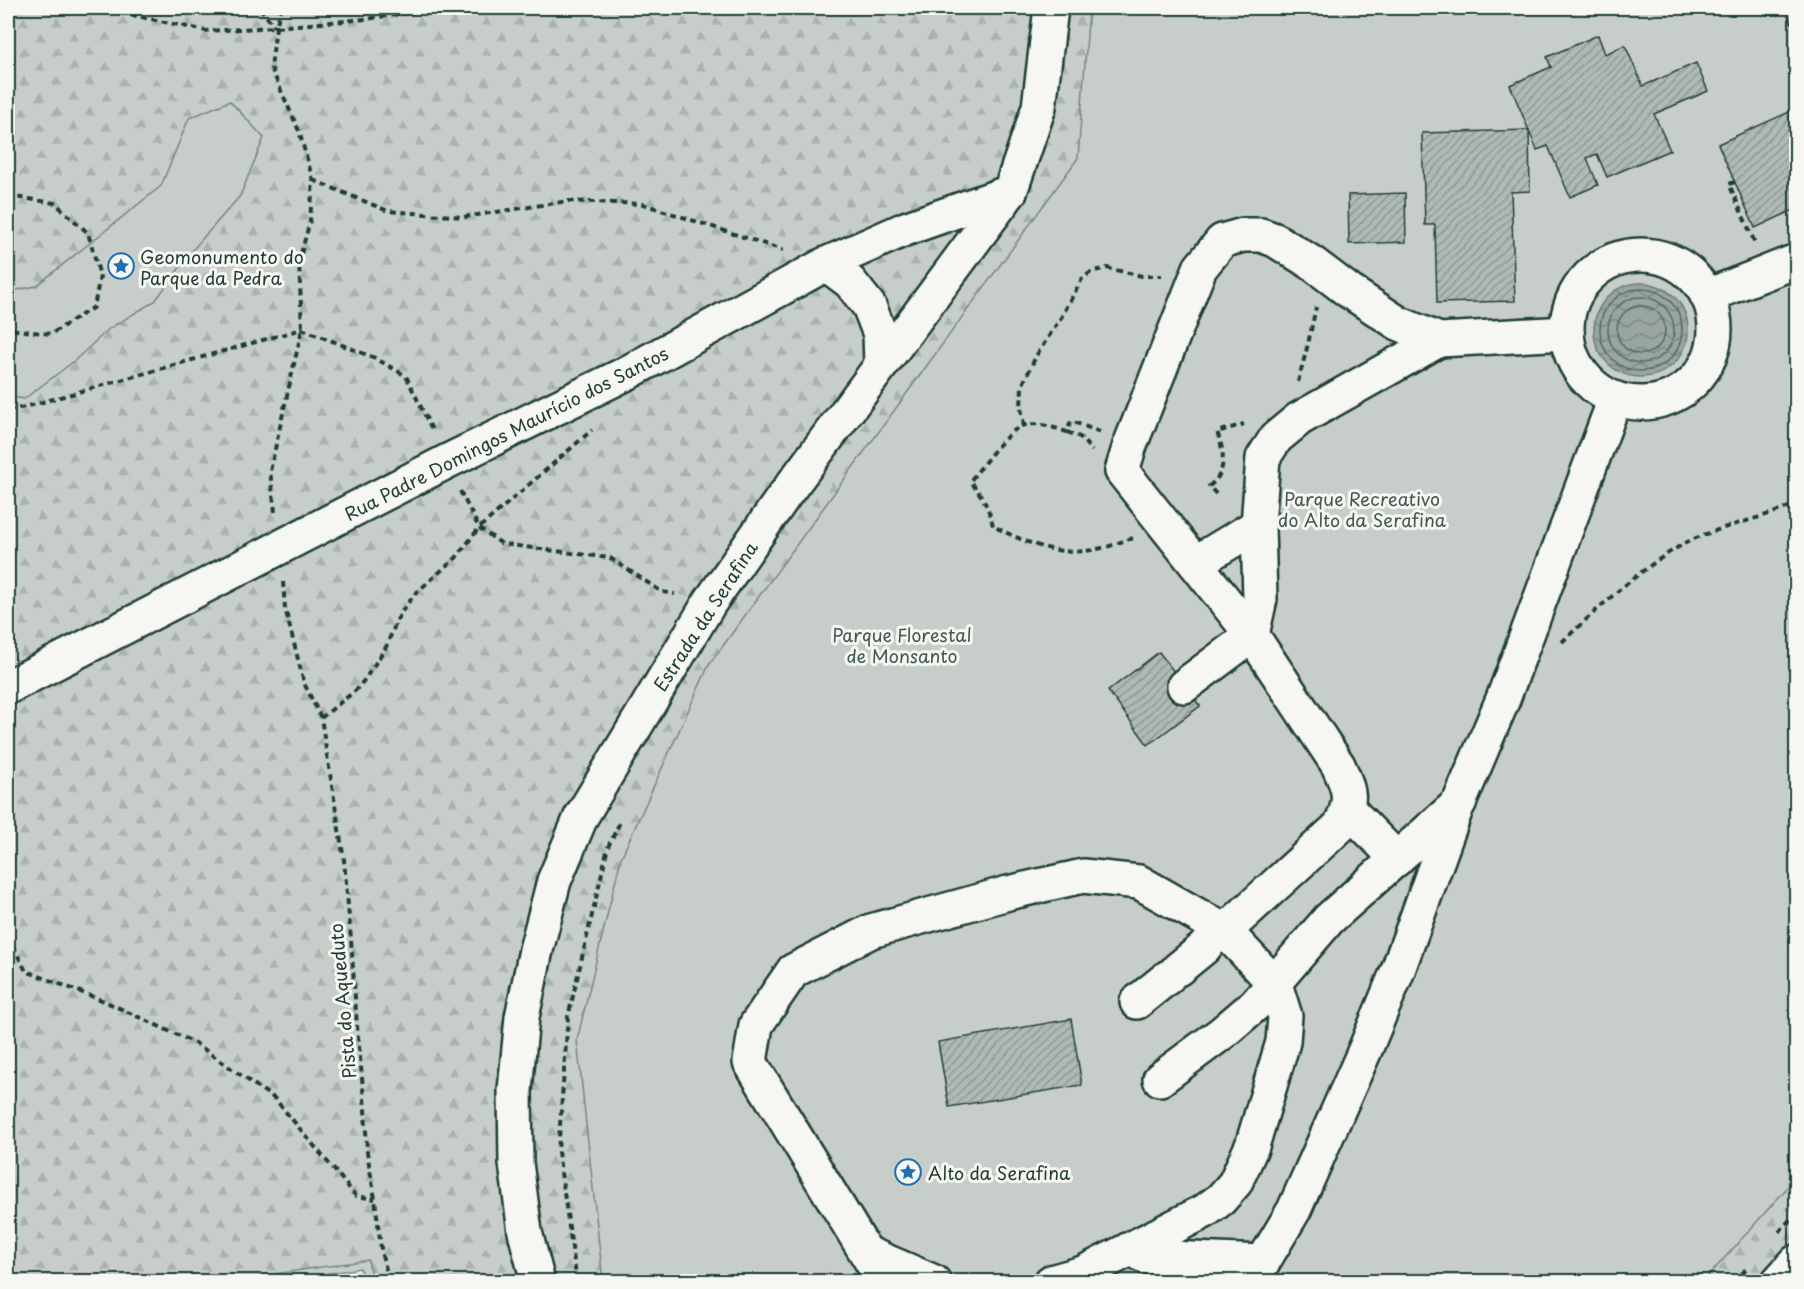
<svg xmlns="http://www.w3.org/2000/svg" width="1804" height="1289" viewBox="0 0 1804 1289" font-family="'Playpen Sans',sans-serif">
  <style>
    .green { fill: #c7cec9; stroke: #73867e; stroke-width: 1.5 }
    .forest { fill: url(#forest-firs); stroke: #73867e; stroke-width: 1.5 }
    .water { fill: url(#water-waves); stroke: #687c75; stroke-width: 1.5 }
    .lines { fill: none; stroke-linecap: round; stroke-linejoin: round }
    .shore { stroke: #50675f; stroke-width: 1.5 }
    .building { fill: url(#building-hatch); stroke: #1f3d34; stroke-width: 1.5 }
    .minor-casing { stroke: #1f3d34; stroke-width: 38 }
    .path { stroke: #1f3d34; stroke-width: 4; stroke-dasharray: 6 4.5; stroke-linecap: butt }
    .minor { stroke: #f6f6f2; stroke-width: 33 }
    .labels { text-anchor: middle; dominant-baseline: central; stroke-width: 6; stroke-linejoin: round; paint-order: stroke }
    .poi-label { font-size: 18px; fill: #1f3d34; stroke: #f6f6f2; text-anchor: start }
    .street-label { font-size: 18px; fill: #1f3d34; stroke: #f6f6f2 }
    .park-label { font-size: 18px; fill: #415a52; stroke: #f6f6f2 }
  </style>
  <defs>
    <pattern id="forest-firs" width="22" height="20" patternUnits="userSpaceOnUse" patternTransform="scale(1.5)"><rect width="22" height="20" fill="#c7cec9"/><path d="M5 1l3.5 6h-7zM16 11l3.5 6h-7z" fill="#aab2ad"/></pattern>
    <pattern id="water-waves" width="16" height="10" patternUnits="userSpaceOnUse" patternTransform="scale(1.5)"><rect width="16" height="10" fill="#99a6a0"/><path d="M0 5q4-4 8 0t8 0" fill="none" stroke="#7c8883"/></pattern>
    <pattern id="building-hatch" width="6" height="6" patternUnits="userSpaceOnUse" patternTransform="scale(1.5)"><rect width="6" height="6" fill="#b0bab5"/><path d="M-1 1l2-2M0 6l6-6M5 7l2-2" fill="none" stroke="#8f9894"/></pattern>
  </defs>
  <rect width="100%" height="100%" fill="#e9ebe7"/>
  <filter id="ink" filterUnits="userSpaceOnUse"><feTurbulence type="fractalNoise" baseFrequency=".0167" numOctaves="2"/><feDisplacementMap in="SourceGraphic" scale="12" xChannelSelector="R" yChannelSelector="G"/><feConvolveMatrix kernelMatrix="1 2 1 2 8 2 1 2 1" color-interpolation-filters="sRGB"/></filter>
  <g filter="url(#ink)">
    <!-- green -->
    <polygon class="green" points="8,8 1796,8 1796,1281 363,1282 360,1268 277,1282 8,1281"/>
    <!-- forest -->
    <g class="forest">
      <polygon points="8,8 1089,8 1078,158 709,665 621,858 577,1040 603,1281 372,1281 368,1260 228,1281 8,1281 8,396 24,399 73,362 110,328 155,301 196,246 240,196 264,138 230,101 189,118 161,186 36,286 8,292"/>
      <polygon points="1796,1178 1796,1281 1704,1281"/>
    </g>
    <!-- water -->
    <circle class="water" cx="1641" cy="330" r="47"/>
    <g class="lines">
      <!-- shore -->
      <g class="shore">
        <circle cx="1641" cy="330" r="41"/>
        <circle cx="1641" cy="330" r="33"/>
        <circle cx="1641" cy="330" r="24"/>
      </g>
    </g>
    <!-- building -->
    <g class="building">
      <polygon points="1785,8 1796,8 1796,35"/>
      <polygon points="1598,35 1605,54 1625,45 1643,86 1696,63 1708,91 1654,114 1670,150 1607,177 1597,154 1587,158 1598,185 1570,197 1548,146 1537,150 1510,85 1551,67 1547,57"/>
      <polygon points="1796,109 1796,209 1755,228 1718,144"/>
      <polygon points="1529,130 1530,191 1511,192 1515,301 1437,303 1435,225 1425,225 1422,133"/>
      <polygon points="1405,193 1406,242 1349,244 1348,195"/>
      <polygon points="1159,652 1200,706 1148,745 1108,691"/>
      <polygon points="1071,1019 1082,1085 949,1107 938,1042"/>
    </g>
    <g class="lines">
      <!-- minor casing -->
      <g class="minor-casing">
        <g id="minor">
          <circle cx="1641" cy="329" r="74"/>
          <polyline points="826,264 850,282 869,306 880,334 881,364"/>
          <polyline points="1707,296 1796,261"/>
          <polyline points="1195,563 1258,525"/>
          <polyline points="1184,686 1252,635 1260,599 1258,525 1263,458 1276,438 1299,419 1439,340"/>
          <polyline points="8,687 446,462 627,373 826,264 905,229 1010,192"/>
          <polyline points="1349,810 1397,859"/>
          <path d="M1215 938 1225 931 1340 826C1353 800 1350 790 1338 765L1252 635 1122 471 1130 445 1200 268 1222 241 1243 235H1261L1275 240 1312 263 1349 291 1398 323 1439 340 1567 333"/>
          <polyline points="1178,969 1205,947"/>
          <polyline points="1137,1002 1168,977"/>
          <polyline points="1160,1079 1222,1033 1256,1004 1329,919 1459,803 1503,699 1615,399"/>
          <polyline points="1131,1248 1146,1257 1263,1262 1245,1282"/>
          <polyline points="869,1254 934,1282"/>
          <polyline points="1263,1262 1294,1210 1365,1050 1398,970 1456,809"/>
          <polyline points="538,1282 525,1232 516,1163 515,1090 522,1017 536,950 554,881 581,817 710,602 784,496 1010,192 1039,107 1051,8"/>
          <polyline points="884,1282 750,1062 756,1025 793,971 871,931 1008,893 1083,876 1139,882 1225,931 1275,984 1285,1016 1283,1042 1252,1146 1235,1183 1221,1199 1205,1211 1083,1273 1051,1282"/>
          <polyline points="1778,1282 1796,1262"/>
        </g>
      </g>
      <!-- path -->
      <g class="path">
        <polyline points="100,8 206,31 276,27 366,19 443,8"/>
        <polyline points="260,8 275,27"/>
        <polyline points="313,180 388,211 464,217 568,201 643,204 783,250"/>
        <polyline points="1735,182 1729,184 1755,243"/>
        <polyline points="8,196 55,203 88,233 100,276 94,307 51,334 8,329"/>
        <polyline points="1298,382 1308,344 1316,307"/>
        <polyline points="8,410 25,407 302,329 375,358 406,376 433,432"/>
        <polyline points="1024,425 1021,408 1022,386 1036,356 1062,316 1082,279 1091,272 1107,268 1142,276 1162,276"/>
        <polyline points="1067,432 1080,437 1092,451"/>
        <path d="M1100 432 1071 421 1067 432C1055 428 1039 422 1025 425 1008 428 982 467 970 481 982 495 989 508 993 526 1031 545 1060 558 1102 548 1113 546 1123 540 1134 538"/>
        <polyline points="460,491 479,528 502,544 610,558 662,592 675,594"/>
        <path d="M1216 494 1209 486C1228 473 1224 450 1217 432L1244 424"/>
        <polyline points="275,512 270,471 302,329 299,261 310,221 313,180 299,131 271,68 276,27 281,8"/>
        <polyline points="283,582 285,608 304,683 321,718 344,860 351,940 357,1026 365,1109 367,1152 375,1199 382,1256 390,1282"/>
        <path d="M1562 642C1601 606 1648 560 1696 538 1729 524 1764 518 1796 504"/>
        <polyline points="321,718 356,690 365,679 386,647 397,620 406,605 416,593 435,576 456,558 479,528 592,430"/>
        <polyline points="8,937 26,971 104,1001 195,1043 275,1099 356,1196 375,1199"/>
        <polyline points="1779,1232 1796,1213"/>
        <polyline points="577,1282 558,1152 568,1017 608,847 621,820"/>
        <polyline points="1735,1282 1746,1269"/>
      </g>
      <!-- minor -->
      <use href="#minor" class="minor"/>
    </g>
  </g>
  <!-- icons -->
  <defs>
    <g id="sight-ring" transform="scale(1.35)"><circle r="9.5" fill="#f6f6f2" stroke="#1f6fb2" stroke-width="1.5"/><path d="M0-6L1.8-2.2L6-1.7L2.9 1.2L3.7 5.4L0 3.3L-3.7 5.4L-2.9 1.2L-6-1.7L-1.8-2.2Z" fill="#1f6fb2"/></g>
  </defs>
  <g fill-rule="evenodd">
    <use href="#sight-ring" x="121" y="266"/>
    <use href="#sight-ring" x="908" y="1172"/>
  </g>
  <g class="labels">
    <!-- poi labels -->
    <g class="poi-label">
      <text x="140" y="256">Geomonumento do<tspan x="140" dy="21">Parque da Pedra</tspan></text>
      <text x="928" y="1172">Alto da Serafina</text>
    </g>
    <!-- street labels -->
    <g class="street-label">
      <text transform="translate(506 433) rotate(-27)">Rua Padre Domingos Maurício dos Santos</text>
      <text transform="translate(705 616) rotate(-57)">Estrada da Serafina</text>
      <text transform="translate(342 1001) rotate(-95)">Pista do Aqueduto</text>
    </g>
    <!-- park labels -->
    <g class="park-label">
      <text x="1362" y="498">Parque Recreativo<tspan x="1362" dy="21">do Alto da Serafina</tspan></text>
      <text x="902" y="634">Parque Florestal<tspan x="902" dy="21">de Monsanto</tspan></text>
    </g>
  </g>
  <!-- margin -->
  <rect width="1804" height="1289" fill="none" stroke="#f6f6f2" stroke-width="30"/>
  <rect x="15" y="15" width="1774" height="1259" fill="none" stroke="#1f3d34" stroke-width="2" filter="url(#ink)"/>
</svg>
